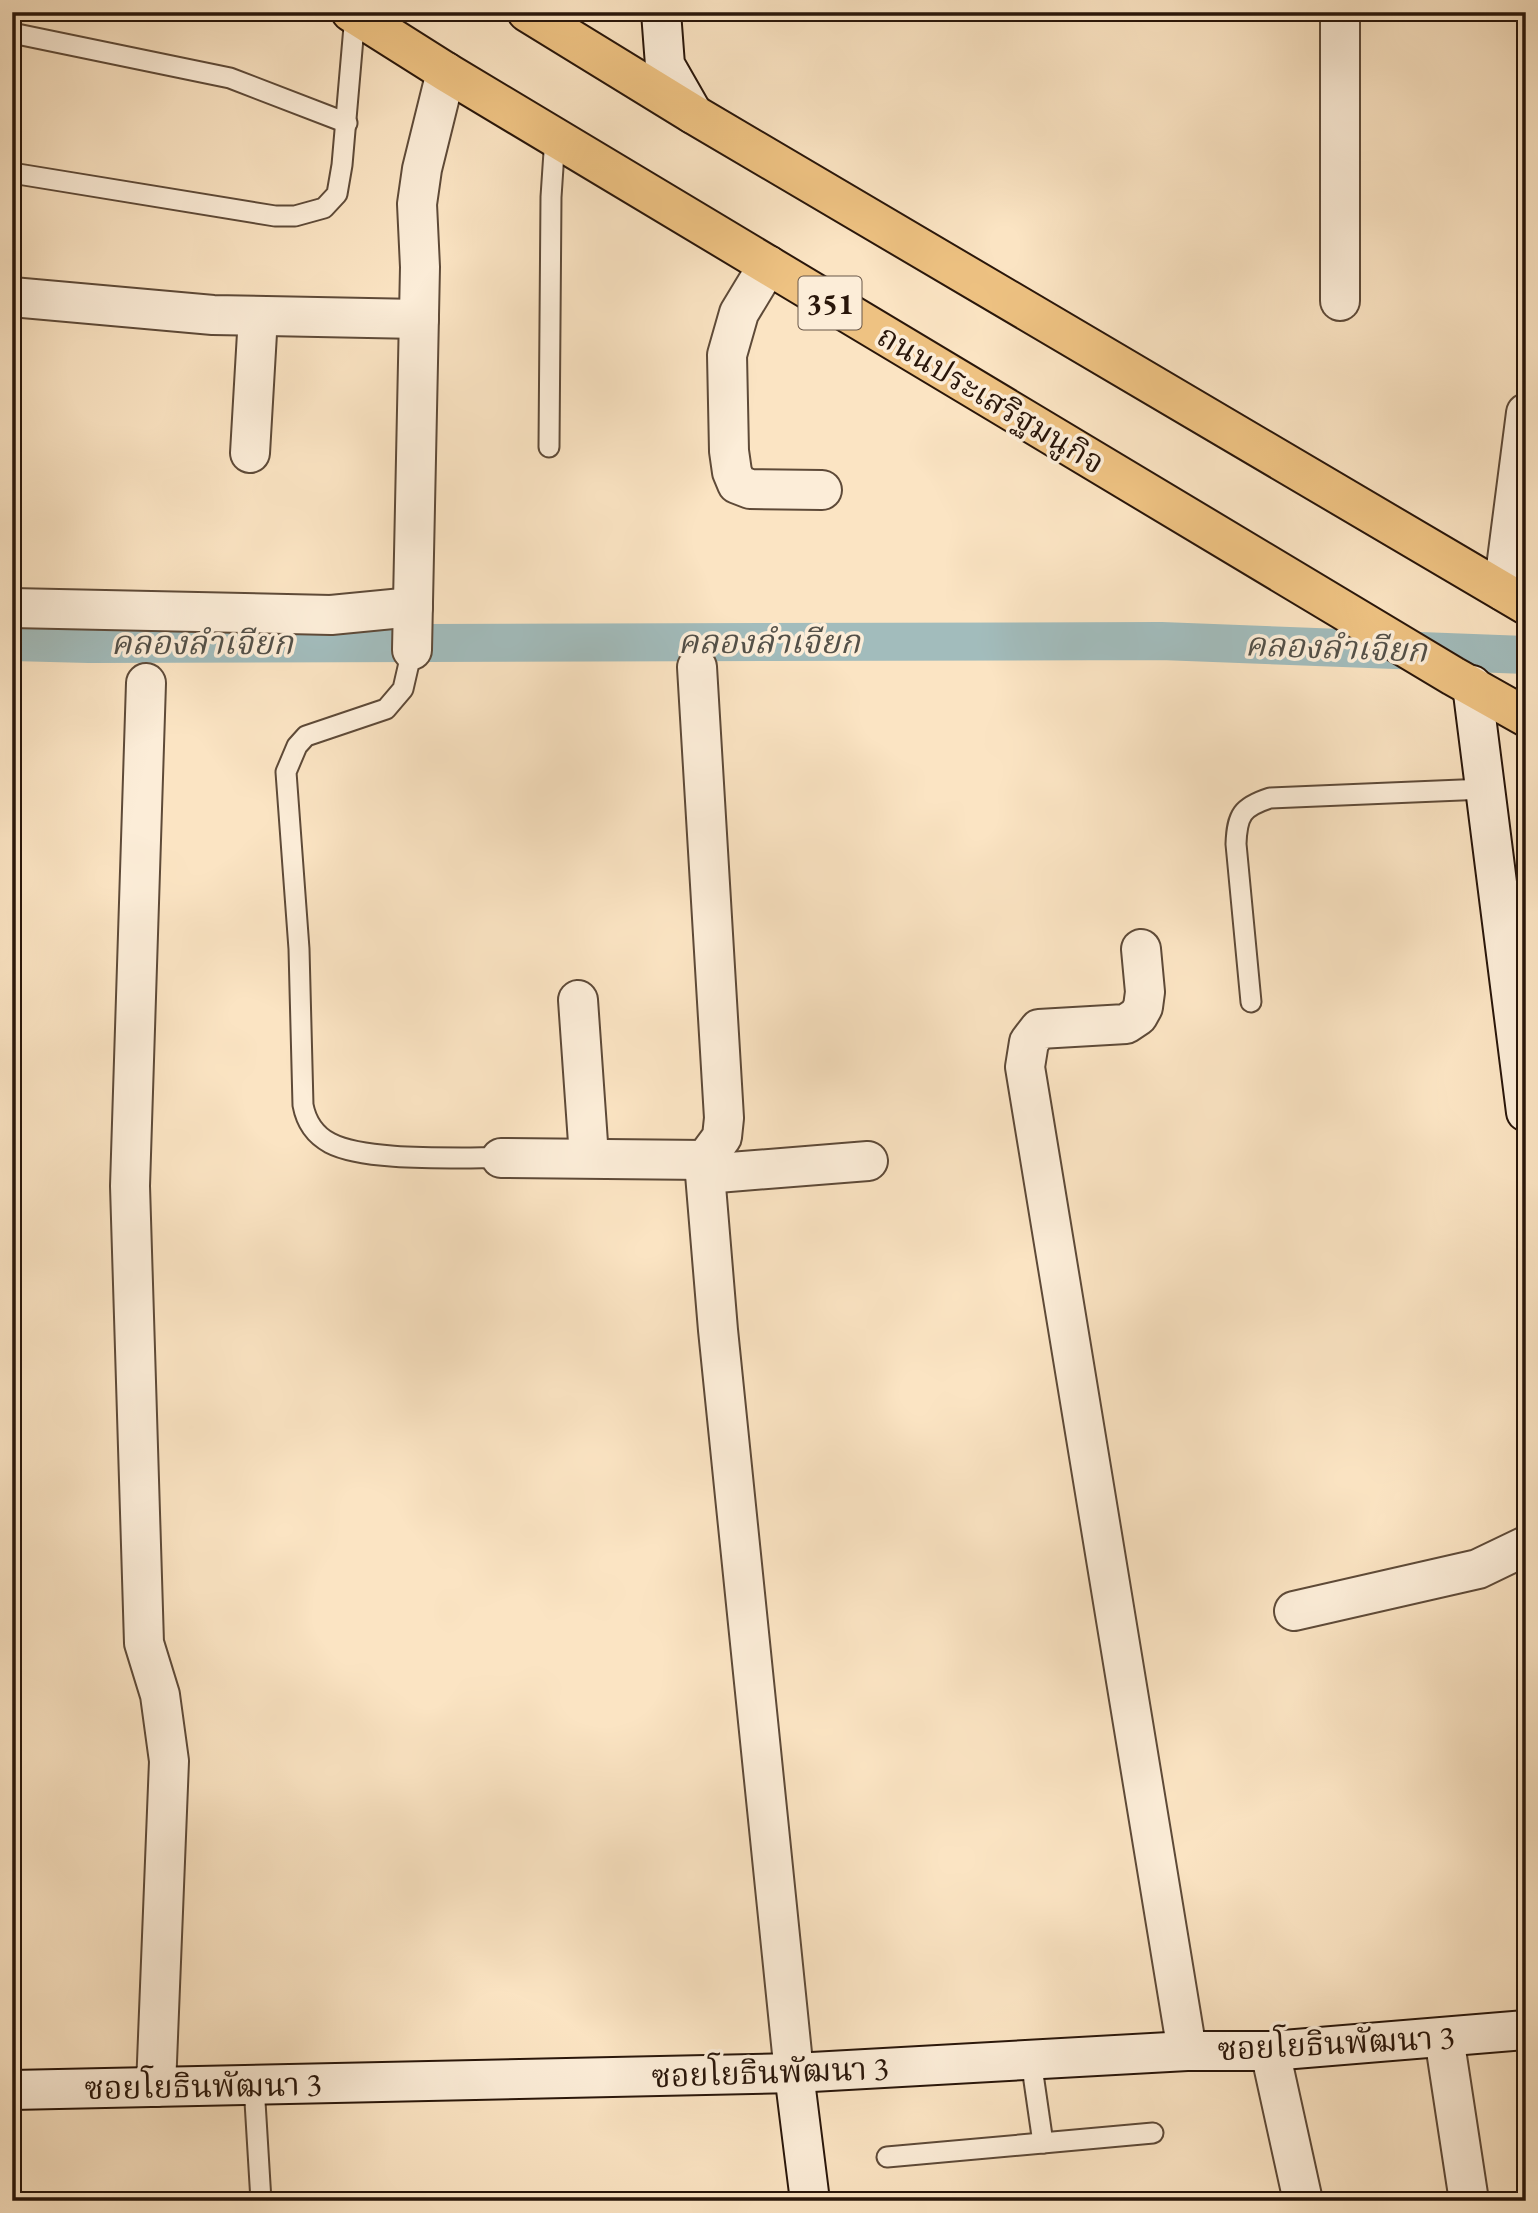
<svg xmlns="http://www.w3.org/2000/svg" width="1538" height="2213" viewBox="0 0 1538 2213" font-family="'EB Garamond','Noto Serif Thai',serif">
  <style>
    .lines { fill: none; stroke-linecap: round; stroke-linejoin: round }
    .canal { stroke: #a2bcbc; stroke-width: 38 }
    .lane-casing { stroke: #5e4a38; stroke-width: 23 }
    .street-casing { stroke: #5e4a38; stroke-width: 42 }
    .secondary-casing { stroke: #29160a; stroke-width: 42 }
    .primary-casing { stroke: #29160a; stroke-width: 42 }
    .lane { stroke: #fcedd8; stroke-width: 19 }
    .street { stroke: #fcedd8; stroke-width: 38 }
    .secondary { stroke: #fcedd8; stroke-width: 38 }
    .primary { stroke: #eec282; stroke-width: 38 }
    .labels { text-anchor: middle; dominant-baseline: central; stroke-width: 7; stroke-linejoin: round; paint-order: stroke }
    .shield { fill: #fcedd8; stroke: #685648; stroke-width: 2 }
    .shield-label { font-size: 30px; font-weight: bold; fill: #29160a }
    .street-label { font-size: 32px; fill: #29160a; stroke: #fcedd8 }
    .water-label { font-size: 33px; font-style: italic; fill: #535048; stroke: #fcedd8 }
  </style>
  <rect width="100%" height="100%" fill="#fbe4c3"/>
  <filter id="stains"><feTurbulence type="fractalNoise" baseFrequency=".00286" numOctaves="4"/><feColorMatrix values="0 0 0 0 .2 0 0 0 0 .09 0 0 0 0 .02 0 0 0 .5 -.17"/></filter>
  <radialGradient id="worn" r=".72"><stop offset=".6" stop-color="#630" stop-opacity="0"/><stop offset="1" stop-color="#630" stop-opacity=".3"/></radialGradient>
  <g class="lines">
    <!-- canal -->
    <polyline class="canal" points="12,642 89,644 1161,641 1526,655"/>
    <!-- lane casing -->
    <g class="lane-casing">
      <g id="lane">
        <polyline points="12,33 230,78 347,123"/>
        <polyline points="12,173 275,216 295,216 324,208 337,194 342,165 355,15"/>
        <polyline points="549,447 551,197 555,137"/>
        <path d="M412 650 403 689 386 709 306 736 297 746 286 772 299 949 303 1105C306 1121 315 1135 330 1143 366 1162 458 1157 501 1158"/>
        <path d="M1251 1002 1236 844C1237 815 1242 807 1270 798L1485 789"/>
        <polyline points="1031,2060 1043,2143"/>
        <polyline points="254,2085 261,2201"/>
        <polyline points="887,2157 1153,2133"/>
      </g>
    </g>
    <!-- street casing -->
    <g class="street-casing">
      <g id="street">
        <polyline points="1340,12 1340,301"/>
        <polyline points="768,265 739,313 727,355 729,451 732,472 737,484 750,489 822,490"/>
        <polyline points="12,297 213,315 419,319"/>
        <polyline points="250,453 258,316"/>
        <polyline points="1503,591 1526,413"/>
        <polyline points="12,608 331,615 413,607"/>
        <polyline points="412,650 420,267 417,204 422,169 446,72"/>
        <polyline points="697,667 724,1118 722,1137 705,1160 705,1174 718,1330 794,2073"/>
        <polyline points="146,683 130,1186 144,1643 160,1695 169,1761 156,2087"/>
        <polyline points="1141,949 1145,992 1143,1007 1138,1016 1126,1024 1039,1029 1029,1042 1025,1067 1187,2051"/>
        <polyline points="578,1000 589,1157"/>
        <polyline points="501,1158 705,1160"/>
        <polyline points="705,1174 868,1161"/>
        <polyline points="1294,1611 1478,1569 1526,1546"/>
        <polyline points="1444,2037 1469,2201"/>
        <polyline points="1270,2051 1303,2201"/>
      </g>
    </g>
    <!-- secondary casing -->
    <g class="secondary-casing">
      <g id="secondary">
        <polyline points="661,12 665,65 693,114"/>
        <polyline points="1472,685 1526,1112"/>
        <polyline points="794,2073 810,2201"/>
        <polyline points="12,2090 794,2073 1187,2051 1270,2051 1526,2030"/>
      </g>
    </g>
    <!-- primary casing -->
    <g class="primary-casing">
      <g id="primary">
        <polyline points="351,12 446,72 1453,676 1526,717"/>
        <polyline points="527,12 693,114 1526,605"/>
      </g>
    </g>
    <!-- lane -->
    <use href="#lane" class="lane"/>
    <!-- street -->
    <use href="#street" class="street"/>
    <!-- secondary -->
    <use href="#secondary" class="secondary"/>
    <!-- primary -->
    <use href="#primary" class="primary"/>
  </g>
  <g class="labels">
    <!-- shield labels -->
    <rect class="shield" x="798.5" y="276.5" width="63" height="53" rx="5"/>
    <g class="shield-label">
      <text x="830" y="303">351</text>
    </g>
    <!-- street labels -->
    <g class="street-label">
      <text transform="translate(991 399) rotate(31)">ถนนประเสริฐมนูกิจ</text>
      <text transform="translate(1336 2043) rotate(-3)">ซอยโยธินพัฒนา 3</text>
      <text transform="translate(770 2072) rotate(-2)">ซอยโยธินพัฒนา 3</text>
      <text transform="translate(203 2086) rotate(-1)">ซอยโยธินพัฒนา 3</text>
    </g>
    <!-- water labels -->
    <g class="water-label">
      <text x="769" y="641">คลองลำเจียก</text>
      <text x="202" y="642">คลองลำเจียก</text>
      <text transform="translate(1336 647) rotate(2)">คลองลำเจียก</text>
    </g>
  </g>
  <!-- margin -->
  <rect width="1538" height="2213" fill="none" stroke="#fbe4c3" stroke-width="42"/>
  <rect x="14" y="14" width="1510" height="2185" fill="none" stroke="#29160a" stroke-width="3.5"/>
  <rect x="21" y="21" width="1496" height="2171" fill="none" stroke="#29160a" stroke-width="2"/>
  <rect width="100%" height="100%" filter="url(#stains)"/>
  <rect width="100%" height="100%" fill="url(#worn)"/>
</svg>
